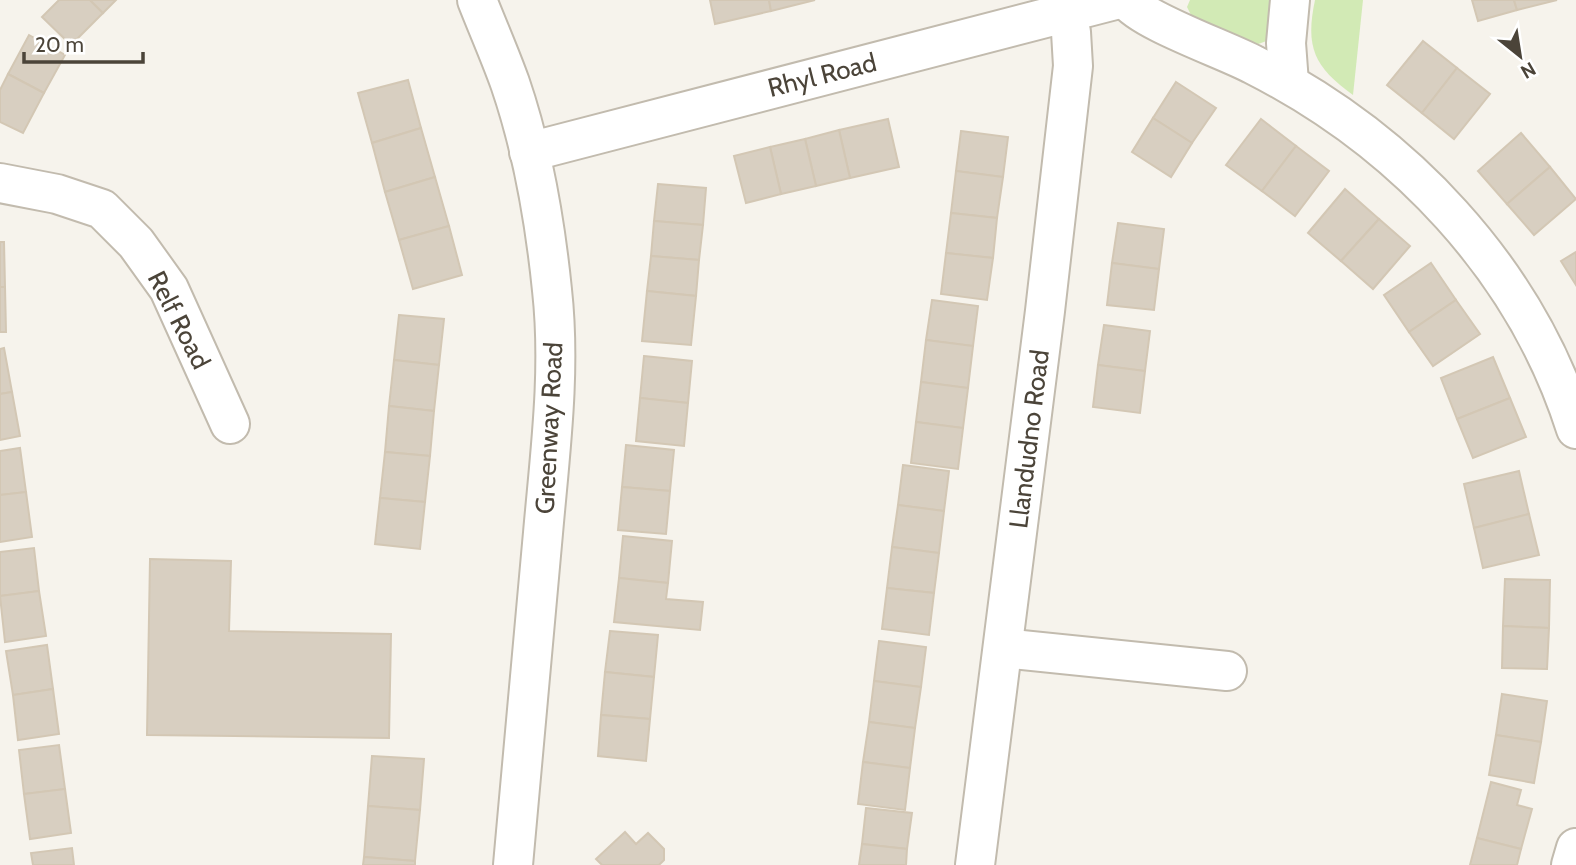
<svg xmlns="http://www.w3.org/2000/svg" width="1576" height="865" viewBox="0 0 1576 865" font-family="Cabin,sans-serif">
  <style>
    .green { fill: #d2eab5 }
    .building { fill: #d8cfc1; stroke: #d3c7b4; stroke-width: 2 }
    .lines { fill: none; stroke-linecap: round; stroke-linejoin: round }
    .minor-casing { stroke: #c2bbae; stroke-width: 42 }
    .minor { stroke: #fff; stroke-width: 38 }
    .labels { text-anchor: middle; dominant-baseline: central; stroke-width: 6; stroke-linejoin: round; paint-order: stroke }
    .street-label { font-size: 26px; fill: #4b4439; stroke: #fff }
  </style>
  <rect width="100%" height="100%" fill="#f6f3ec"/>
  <!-- green -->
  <g class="green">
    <polygon points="1190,0 1275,0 1269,40 1253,46 1193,19 1187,7"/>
    <path d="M1315 0H1363L1353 95C1314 67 1305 47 1315 0Z"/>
  </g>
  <!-- building -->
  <g class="building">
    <polygon points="59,0 90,0 103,13 71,45 42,17"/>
    <polygon points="90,0 116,0 103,13"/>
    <polygon points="710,0 769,0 771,11 715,24"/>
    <polygon points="769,0 815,0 771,11"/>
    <polygon points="1472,0 1514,0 1517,10 1478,21"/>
    <polygon points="1514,0 1557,0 1517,10"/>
    <polygon points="29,35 65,55 44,93 8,74"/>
    <polygon points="1423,41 1457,68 1422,113 1387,85"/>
    <polygon points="1457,68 1490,94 1454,139 1422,113"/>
    <polygon points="8,74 44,93 23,133 0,122 0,90"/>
    <polygon points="408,80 421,128 372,143 358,93"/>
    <polygon points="1176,82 1216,108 1192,143 1153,118"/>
    <polygon points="1153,118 1192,143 1171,177 1132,152"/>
    <polygon points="888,119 899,167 850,178 839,130"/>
    <polygon points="1261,119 1296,146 1262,191 1226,165"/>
    <polygon points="421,128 435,177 385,192 372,143"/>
    <polygon points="839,130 850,178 816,186 805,139"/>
    <polygon points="961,131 1008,137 1003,177 956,171"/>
    <polygon points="1521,133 1550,167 1507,204 1478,171"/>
    <polygon points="805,139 816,186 781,194 770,147"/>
    <polygon points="1296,146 1329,171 1295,216 1262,191"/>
    <polygon points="770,147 781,194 746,203 734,156"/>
    <polygon points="1550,167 1576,199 1534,235 1507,204"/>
    <polygon points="956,171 1003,177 997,218 951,213"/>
    <polygon points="435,177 449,226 399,240 385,192"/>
    <polygon points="658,184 706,188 703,225 654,221"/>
    <polygon points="1345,189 1379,219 1341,261 1308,233"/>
    <polygon points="951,213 997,218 993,258 946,253"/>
    <polygon points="1379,219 1410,246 1373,289 1341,261"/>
    <polygon points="654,221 703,225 699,260 651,256"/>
    <polygon points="1118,223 1164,229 1159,269 1112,263"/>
    <polygon points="449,226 462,275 413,289 399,240"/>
    <polygon points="0,242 4,242 5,287 0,287"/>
    <polygon points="1576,252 1576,285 1561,261"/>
    <polygon points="946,253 993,258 987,300 941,294"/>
    <polygon points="651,256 699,260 696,296 647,291"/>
    <polygon points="1112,263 1159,269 1154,310 1107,305"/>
    <polygon points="1431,263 1456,300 1409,332 1384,295"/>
    <polygon points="0,287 5,287 6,332 0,332"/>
    <polygon points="647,291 696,296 691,345 642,341"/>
    <polygon points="932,300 978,306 973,346 926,340"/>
    <polygon points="1456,300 1480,334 1433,366 1409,332"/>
    <polygon points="399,315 444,319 439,365 394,360"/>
    <polygon points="1104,325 1150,331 1145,371 1098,365"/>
    <polygon points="926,340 973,346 968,388 921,382"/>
    <polygon points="4,348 12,392 0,394 0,349"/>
    <polygon points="644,356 692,361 688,403 640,398"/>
    <polygon points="1493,357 1510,398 1457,419 1441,378"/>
    <polygon points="394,360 439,365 434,411 389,406"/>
    <polygon points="1098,365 1145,371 1140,413 1093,407"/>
    <polygon points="921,382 968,388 963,428 916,422"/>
    <polygon points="12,392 20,436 0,440 0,394"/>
    <polygon points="640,398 688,403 684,446 636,441"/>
    <polygon points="1510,398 1526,437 1473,458 1457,419"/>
    <polygon points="389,406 434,411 430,456 385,452"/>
    <polygon points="916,422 963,428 958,469 911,463"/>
    <polygon points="626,445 674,450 670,491 622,487"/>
    <polygon points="20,448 26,492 0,495 0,451"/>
    <polygon points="385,452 430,456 425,502 380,498"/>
    <polygon points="903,465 949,471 944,511 898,505"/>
    <polygon points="1519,471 1529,514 1474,528 1464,484"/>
    <polygon points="622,487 670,491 666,534 618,530"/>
    <polygon points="26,492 32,537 0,542 0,495"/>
    <polygon points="380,498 425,502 420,549 375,544"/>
    <polygon points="898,505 944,511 939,553 892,547"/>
    <polygon points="1529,514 1539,555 1483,568 1474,528"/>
    <polygon points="623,536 672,541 668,583 619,578"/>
    <polygon points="892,547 939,553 934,593 887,588"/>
    <polygon points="34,548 39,591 0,596 0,552"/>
    <polygon points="150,559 231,561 229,631 391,634 389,738 147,735"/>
    <polygon points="619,578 668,583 666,599 703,602 700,630 614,622"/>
    <polygon points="1505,579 1550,580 1549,628 1503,626"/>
    <polygon points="887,588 934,593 929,635 882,629"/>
    <polygon points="39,591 46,636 5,642 0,596"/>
    <polygon points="1503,626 1549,628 1547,669 1502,668"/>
    <polygon points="610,631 658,635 654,677 605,672"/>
    <polygon points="879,641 926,647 921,687 874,681"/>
    <polygon points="47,645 53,689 13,695 6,651"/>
    <polygon points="605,672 654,677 650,719 601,715"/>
    <polygon points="874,681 921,687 915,728 869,722"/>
    <polygon points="53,689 59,734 18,740 13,695"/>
    <polygon points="1502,694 1547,701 1541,742 1496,735"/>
    <polygon points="601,715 650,719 646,761 598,756"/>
    <polygon points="869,722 915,728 910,768 863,762"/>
    <polygon points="1496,735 1541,742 1534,783 1489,775"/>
    <polygon points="59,745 65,789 24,794 19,750"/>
    <polygon points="372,756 424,759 420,810 368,806"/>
    <polygon points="863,762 910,768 905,810 858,804"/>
    <polygon points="1491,782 1521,790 1517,805 1532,809 1521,849 1477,838"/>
    <polygon points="65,789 71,833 30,839 24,794"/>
    <polygon points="368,806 420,810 415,861 364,857"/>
    <polygon points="866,808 912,813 907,849 862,844"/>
    <polygon points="625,832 636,844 648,833 664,849 664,860 659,865 602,865 596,859"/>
    <polygon points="1477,838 1521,849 1517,865 1470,865"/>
    <polygon points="862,844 907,849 906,865 859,865"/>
    <polygon points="72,848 74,865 33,865 31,853"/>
    <polygon points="364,857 415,861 415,865 363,865"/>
  </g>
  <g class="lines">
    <!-- minor casing -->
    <g class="minor-casing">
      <g id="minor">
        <path d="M477 0C488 28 500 55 510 83 533 150 545 221 552 290 561 371 550 453 543 533 533 644 523 754 513 865"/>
        <path d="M1127 0C1142 21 1226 50 1254 65 1402 140 1525 268 1576 429"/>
        <polyline points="1289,83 1286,43 1290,0"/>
        <polyline points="529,152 1115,0"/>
        <polyline points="0,183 57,194 102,209 136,243 169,289 230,424"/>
        <polyline points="1003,648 1227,671"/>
        <polyline points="975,865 1045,311 1073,66 1071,32 1064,13"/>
        <polyline points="1571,865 1576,848"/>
      </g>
    </g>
    <!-- minor -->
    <use href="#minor" class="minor"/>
  </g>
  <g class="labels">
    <!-- street labels -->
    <g class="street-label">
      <text transform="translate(822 75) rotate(-14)">Rhyl Road</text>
      <text transform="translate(179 320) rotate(63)">Relf Road</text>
      <text transform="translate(549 428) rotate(-87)">Greenway Road</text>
      <text transform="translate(1029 439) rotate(-83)">Llandudno Road</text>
    </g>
  </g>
  <!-- north arrow -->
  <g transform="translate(1520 56) rotate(150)" stroke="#ffffff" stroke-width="5" paint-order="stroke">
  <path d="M0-5L12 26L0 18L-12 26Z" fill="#4b4439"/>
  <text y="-10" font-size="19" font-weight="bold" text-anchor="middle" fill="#4b4439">N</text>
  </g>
  <!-- scale -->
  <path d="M24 52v10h119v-10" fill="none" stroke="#4b4439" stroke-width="3.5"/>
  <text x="35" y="52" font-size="21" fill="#4b4439" stroke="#ffffff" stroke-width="5" paint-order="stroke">20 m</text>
</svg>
